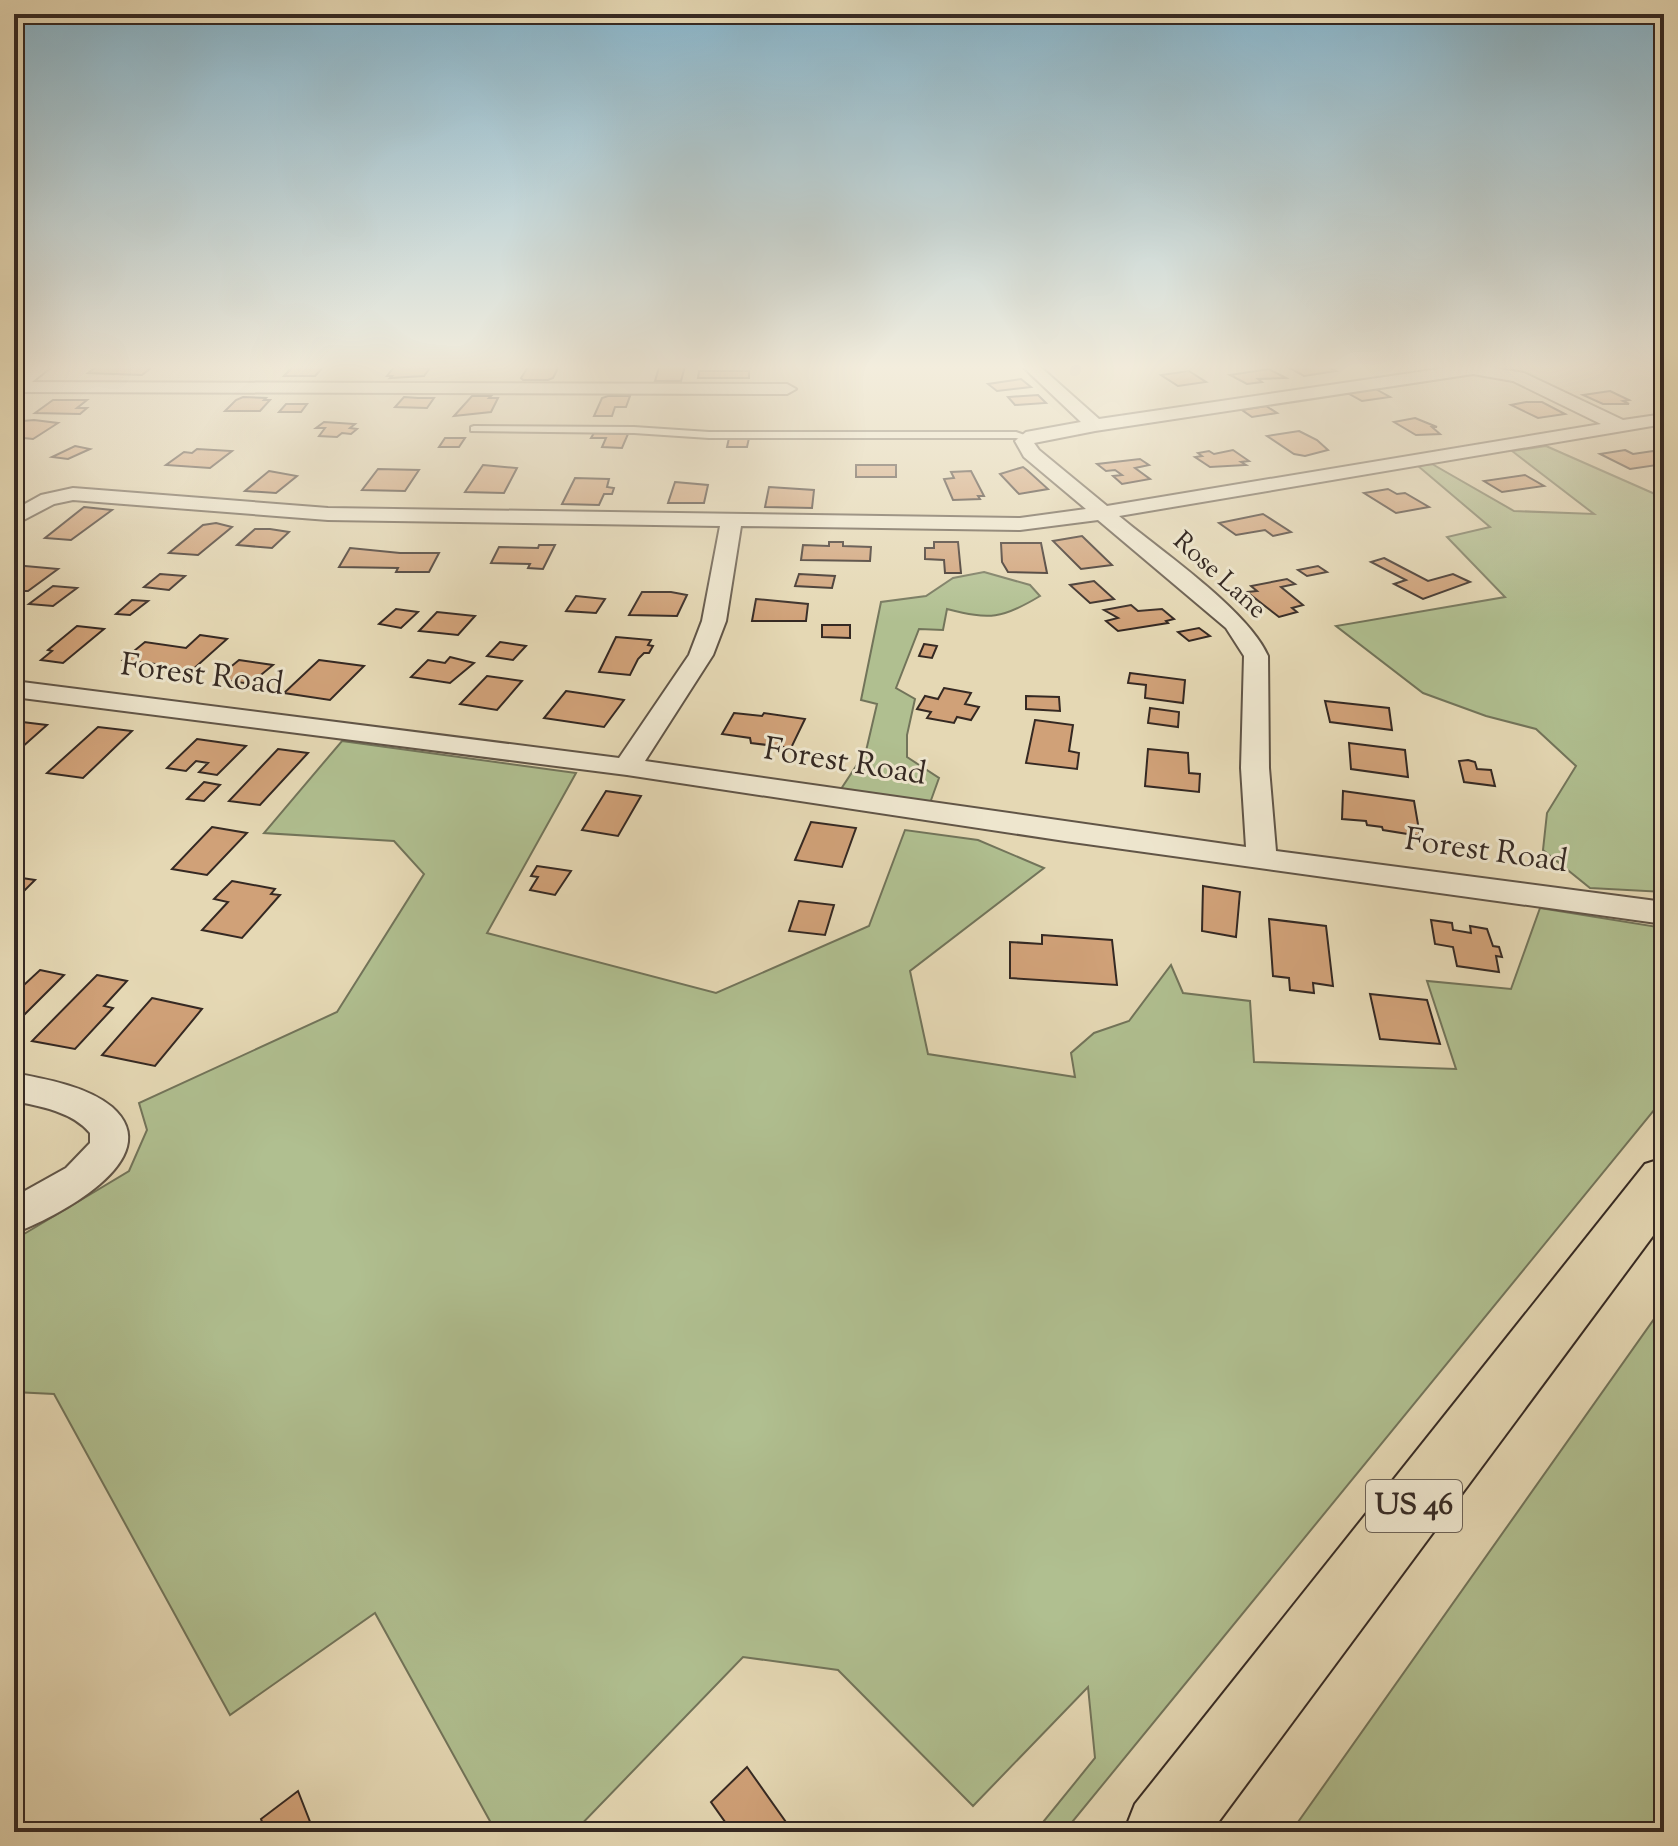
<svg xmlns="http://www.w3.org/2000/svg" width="1678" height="1846" viewBox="0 0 1678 1846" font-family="'Sorts Mill Goudy',serif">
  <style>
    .green { fill: #b0bf90; stroke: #72745a; stroke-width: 2 }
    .building { fill: #d0a178; stroke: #352923; stroke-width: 2 }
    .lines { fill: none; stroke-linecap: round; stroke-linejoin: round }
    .service-casing { stroke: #615547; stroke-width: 4 }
    .minor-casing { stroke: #615547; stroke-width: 4 }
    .tertiary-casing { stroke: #615547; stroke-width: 4 }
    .primary-casing { stroke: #352923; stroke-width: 4 }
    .service { fill: #eee6ce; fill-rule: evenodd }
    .minor { fill: #eee6ce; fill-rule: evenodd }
    .tertiary { fill: #eee6ce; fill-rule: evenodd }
    .primary { fill: #e5d8b4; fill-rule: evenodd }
    .labels { text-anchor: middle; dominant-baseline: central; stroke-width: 6; stroke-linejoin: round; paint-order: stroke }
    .far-street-label { font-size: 26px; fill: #352923; stroke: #eee6ce }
    .shield { fill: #eee6ce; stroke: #6c6256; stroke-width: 2 }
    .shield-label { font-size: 30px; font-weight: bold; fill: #352923 }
    .street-label { font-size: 32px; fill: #352923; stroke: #eee6ce }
  </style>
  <rect width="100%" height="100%" fill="#e5d8b4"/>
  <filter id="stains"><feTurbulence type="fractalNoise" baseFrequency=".0025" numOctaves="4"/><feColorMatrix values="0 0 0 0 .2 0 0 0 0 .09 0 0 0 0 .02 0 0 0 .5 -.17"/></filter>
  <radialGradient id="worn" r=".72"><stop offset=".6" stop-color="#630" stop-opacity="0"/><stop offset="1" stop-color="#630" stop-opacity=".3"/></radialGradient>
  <!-- green -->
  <g class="green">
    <polygon points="1546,446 1664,498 1664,892 1590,888 1543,850 1547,813 1576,766 1536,729 1486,716 1423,693 1336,626 1505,597 1447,537 1490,527 1418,466 1432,464 1514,511 1594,514 1512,451"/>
    <path d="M984 572 1030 585 1040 596C1002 619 990 620 947 609L943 630 919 629 896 688 915 699 907 735V757L939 778 930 803 841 789 866 751 877 704 861 700 881 602 926 596 953 578Z"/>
    <polygon points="342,741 576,773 487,933 716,993 869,926 905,830 978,840 1044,868 910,971 928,1054 1075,1077 1071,1053 1094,1033 1129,1021 1171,965 1183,993 1250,1001 1254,1062 1456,1069 1427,981 1511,989 1540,908 1664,928 1664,1098 1064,1832 1035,1832 1095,1758 1088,1687 973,1806 838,1670 743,1657 574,1832 496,1832 375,1613 230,1715 54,1394 14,1392 14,1240 129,1171 147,1130 139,1103 337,1012 424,874 394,841 264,833"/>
    <polygon points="1664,1305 1664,1832 1291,1832"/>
  </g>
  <!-- building -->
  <g class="building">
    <polygon points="295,364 317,364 325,365 315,376 284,376"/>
    <polygon points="530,364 547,364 559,366 553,378 548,380 523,380 521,378"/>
    <polygon points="660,364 685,366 681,381 655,381"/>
    <polygon points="1322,364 1336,371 1304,376 1284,365"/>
    <polygon points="99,365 136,365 134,367 152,367 142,375 88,373"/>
    <polygon points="394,367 430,368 424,376 390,378 392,376 387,376"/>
    <polygon points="1269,369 1286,378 1258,379 1262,382 1247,384 1230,375"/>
    <polygon points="699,371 749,371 749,378 698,378"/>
    <polygon points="1189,371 1206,382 1178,386 1161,375"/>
    <polygon points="1021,379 1031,387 997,391 988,384"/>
    <polygon points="1372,387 1390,397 1362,401 1344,391"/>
    <polygon points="1610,391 1629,400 1623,401 1629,404 1603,404 1583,395"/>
    <polygon points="1038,395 1046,403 1015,405 1008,397"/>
    <polygon points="472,396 491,396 489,398 498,398 491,412 454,416"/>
    <polygon points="608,396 630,396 626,407 615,407 612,416 594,416 602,398"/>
    <polygon points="243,397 266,398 264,400 270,400 260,411 225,411 236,400"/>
    <polygon points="404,397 418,398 434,398 427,408 395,407"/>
    <polygon points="53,400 87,400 77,408 87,408 80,414 35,413"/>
    <polygon points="1526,402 1542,402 1565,414 1538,418 1511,405"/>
    <polygon points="286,404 307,404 301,412 279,412"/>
    <polygon points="1266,406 1277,413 1252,417 1242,410"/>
    <polygon points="1415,418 1437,427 1432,427 1440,434 1416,435 1394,422"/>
    <polygon points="34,420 58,423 33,439 14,437 14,425 22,421"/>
    <polygon points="324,422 355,424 350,428 357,429 351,434 342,433 337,437 319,436 325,428 316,428"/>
    <polygon points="1299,431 1317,440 1328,450 1305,456 1294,454 1267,436"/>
    <polygon points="594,433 628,434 622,448 602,447 606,438 591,438"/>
    <polygon points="445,438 465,438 459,447 439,447"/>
    <polygon points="729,438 749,438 747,447 727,447"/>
    <polygon points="75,446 90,449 68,459 52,457"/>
    <polygon points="197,449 232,451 210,468 166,465 184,452 192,453"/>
    <polygon points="1233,450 1249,461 1241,462 1246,465 1210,467 1195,457 1202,456 1198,453 1209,451 1214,454"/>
    <polygon points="1625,450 1633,454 1653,451 1664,456 1664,464 1630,469 1600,454"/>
    <polygon points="1140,459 1149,465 1135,468 1150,479 1122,484 1113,476 1122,475 1115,470 1106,471 1097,464"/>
    <polygon points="483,465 517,468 504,493 465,492"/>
    <rect x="856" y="465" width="40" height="12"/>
    <polygon points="1023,467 1027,470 1048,489 1019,494 1000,474"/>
    <polygon points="378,469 419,470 405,491 362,490"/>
    <polygon points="269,471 297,476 276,493 245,491"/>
    <polygon points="971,471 984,496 978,496 980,499 953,500 944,479 954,478 951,472"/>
    <polygon points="1525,475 1544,486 1502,492 1484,481"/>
    <polygon points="575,478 609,479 607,487 614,488 612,494 604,494 599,505 562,504"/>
    <polygon points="675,482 708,485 704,503 668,503"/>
    <polygon points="769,487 814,490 812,508 765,507"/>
    <polygon points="1388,489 1397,494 1405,493 1429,507 1396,513 1364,493"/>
    <polygon points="84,507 112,510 71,540 45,538"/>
    <polygon points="1263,514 1291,532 1273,536 1265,530 1236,535 1219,523"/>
    <polygon points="216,523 232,527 198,555 169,553 203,525"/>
    <polygon points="255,529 270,529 289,532 272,548 237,545"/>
    <polygon points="1082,536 1112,565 1081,569 1053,541"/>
    <polygon points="829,542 843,542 843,546 871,547 870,561 801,560 803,545 829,546"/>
    <polygon points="934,542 958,542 961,573 945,573 944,560 925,559 925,548 934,548"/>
    <polygon points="1001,543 1041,543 1047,573 1008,572 1002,562"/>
    <polygon points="539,545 555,545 543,569 528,568 530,564 491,563 499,547 538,548"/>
    <polygon points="350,548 400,553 439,553 429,572 396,572 398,568 339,567"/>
    <polygon points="1384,558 1428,581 1453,574 1470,582 1423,599 1394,584 1406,580 1371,562"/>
    <polygon points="14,565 58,569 28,591 14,591"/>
    <polygon points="1318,566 1327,572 1307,576 1298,570"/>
    <polygon points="160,574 185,576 169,590 144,587"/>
    <polygon points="799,574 835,576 832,588 795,586"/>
    <polygon points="1287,579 1295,584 1281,587 1303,605 1292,608 1297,612 1279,617 1247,592 1257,591 1251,586"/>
    <polygon points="1094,581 1114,599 1090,603 1070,585"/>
    <polygon points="53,586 77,588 53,606 29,604"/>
    <polygon points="642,592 671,592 687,595 677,616 629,615"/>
    <polygon points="576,596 605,599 596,613 566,611"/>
    <polygon points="756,599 808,604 806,621 752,621"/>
    <polygon points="132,600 148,601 130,615 116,614"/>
    <polygon points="1131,605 1138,611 1162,609 1174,619 1166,621 1168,623 1118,631 1106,621 1118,618 1104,610"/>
    <polygon points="396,609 418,612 401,628 379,624"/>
    <polygon points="437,612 475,616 458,635 419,631"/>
    <polygon points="822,625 850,625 850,638 822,637"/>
    <polygon points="77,626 104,629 63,663 41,660 52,651 48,650"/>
    <polygon points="1199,628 1210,636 1189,641 1178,632"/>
    <polygon points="200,635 227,639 190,672 157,670 163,665 123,660 145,642 186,648"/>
    <polygon points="616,637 651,640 648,645 653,646 649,653 644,653 638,659 630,675 599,672"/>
    <polygon points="500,642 526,646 513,660 487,656"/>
    <polygon points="924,644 937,646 932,658 919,656"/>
    <polygon points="450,657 474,663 450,683 411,677 428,660 445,663"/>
    <polygon points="239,660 273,665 256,679 249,678 244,683 224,680 229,675 222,674"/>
    <polygon points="319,660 364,666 330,700 284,693"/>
    <polygon points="1130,673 1185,680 1183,703 1145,698 1146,685 1128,683"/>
    <polygon points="487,676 522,681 497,710 460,704"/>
    <polygon points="944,688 971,693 965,704 979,707 971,720 957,717 954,723 927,718 931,712 917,709 925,696 938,699"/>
    <polygon points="566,691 600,696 624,700 604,727 544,718"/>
    <polygon points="1026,696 1059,697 1060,711 1026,709"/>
    <polygon points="1325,701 1389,708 1392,730 1330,722"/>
    <polygon points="1150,708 1179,712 1178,727 1148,723"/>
    <polygon points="734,713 762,716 764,713 805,719 791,748 751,743 750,738 722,734"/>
    <polygon points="1035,720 1073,725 1069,751 1079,753 1077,769 1026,763"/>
    <polygon points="14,721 47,725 20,749 14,748"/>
    <polygon points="98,727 132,731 83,778 47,773"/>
    <polygon points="197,739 246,746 217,775 199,772 208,763 196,761 186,771 167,768"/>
    <polygon points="1349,743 1405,750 1408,777 1351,769"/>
    <polygon points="278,749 308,753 260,805 229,801"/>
    <polygon points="1148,749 1188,753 1189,773 1200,774 1199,792 1145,786"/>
    <polygon points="1468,760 1475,762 1477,769 1491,770 1495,786 1464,782 1459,761"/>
    <polygon points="204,782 220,785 204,801 187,799"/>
    <polygon points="606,791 641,796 618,836 582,830"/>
    <polygon points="1343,791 1414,801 1420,836 1383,830 1382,827 1367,825 1366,821 1342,819"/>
    <polygon points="811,822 856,828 842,867 795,860"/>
    <polygon points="212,827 247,833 207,875 172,869"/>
    <polygon points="537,866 571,871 555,895 530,890 538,877 531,876"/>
    <polygon points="22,878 35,880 19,896 14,895 14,886"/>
    <polygon points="232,881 275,889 271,894 280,895 242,938 202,930 228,902 214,899"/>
    <polygon points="1203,886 1240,892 1236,937 1202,931"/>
    <polygon points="799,901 834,905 825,935 789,931"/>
    <polygon points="1269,919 1326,926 1333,986 1313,983 1314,993 1290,990 1289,978 1273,976"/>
    <polygon points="1431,920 1452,923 1453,930 1471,933 1470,926 1487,929 1493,946 1499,947 1502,957 1496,956 1499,972 1457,966 1453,947 1435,944"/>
    <polygon points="1042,935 1112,940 1117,985 1010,978 1010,942 1042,944"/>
    <polygon points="40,970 64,975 14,1025 14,983 24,985"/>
    <polygon points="97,975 127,981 104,1006 113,1008 75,1049 32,1041"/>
    <polygon points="1370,994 1427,1000 1440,1044 1380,1039"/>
    <polygon points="152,998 202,1009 155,1066 102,1055"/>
    <polygon points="747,1767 793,1832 727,1832 730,1829 711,1802"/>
    <polygon points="298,1791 314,1832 266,1832 261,1819"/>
  </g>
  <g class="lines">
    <!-- service casing -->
    <g class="service-casing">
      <polygon id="service" points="474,426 634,427 709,432 1016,432 1033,438 1028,441 1016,438 709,438 634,433 471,431 471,427"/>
    </g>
    <!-- minor casing -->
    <g class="minor-casing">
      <g id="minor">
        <path d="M1020 364H1037L1099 419 1473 364 1524 373 1623 420 1664 414V424L1119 516C1161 551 1248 610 1268 656L1269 768 1276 851 1664 902V924L1065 841 627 775 14 697V681L619 758 689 655 702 621 720 526 328 520 73 500 54 504 14 525V510L41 495 73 488 328 508 1020 518 1086 509 1024 457 1015 441 1026 432 1081 422ZM1473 374 1513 381 1601 424 1107 506 1039 450 1034 443 1095 431ZM1098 520 1226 628 1244 656 1241 768 1246 847 645 761 713 655 726 621 741 526 1020 530Z"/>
        <polygon points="14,382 787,384 796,389 787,394 14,392"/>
        <path d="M14 1073C45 1079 87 1086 112 1107 171 1159 53 1219 14 1233V1197L66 1168 90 1143V1133C73 1112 40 1106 14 1101Z"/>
      </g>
    </g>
    <!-- tertiary casing -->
    <g class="tertiary-casing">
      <polygon id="tertiary" points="31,364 54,364 22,390 14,391 14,375"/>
    </g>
    <!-- primary casing -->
    <g class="primary-casing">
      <polygon id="primary" points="1664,1158 1664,1221 1211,1832 1124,1832 1135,1804 1645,1164"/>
    </g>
    <!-- service -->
    <use href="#service" class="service"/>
    <!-- minor -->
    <use href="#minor" class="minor"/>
    <!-- tertiary -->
    <use href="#tertiary" class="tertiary"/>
    <!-- primary -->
    <use href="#primary" class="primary"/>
  </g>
  <!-- sky -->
  <linearGradient id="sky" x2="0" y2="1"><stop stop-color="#87b7cf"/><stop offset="0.59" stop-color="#f3eddd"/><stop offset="1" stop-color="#f3eddd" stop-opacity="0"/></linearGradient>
  <rect width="1678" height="622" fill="url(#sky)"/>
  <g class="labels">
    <!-- far-street labels -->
    <g class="far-street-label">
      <text transform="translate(1219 576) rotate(42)">Rose Lane</text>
    </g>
    <!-- shield labels -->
    <rect class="shield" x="1366" y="1480" width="96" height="52" rx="6"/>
    <g class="shield-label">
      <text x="1414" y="1506">US 46</text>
    </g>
    <!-- street labels -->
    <g class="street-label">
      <text transform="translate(202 676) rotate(7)">Forest Road</text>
      <text transform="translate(845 763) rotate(9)">Forest Road</text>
      <text transform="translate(1486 852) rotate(8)">Forest Road</text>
    </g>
  </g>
  <!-- margin -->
  <rect width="1678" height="1846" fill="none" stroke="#e5d8b4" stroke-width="48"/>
  <rect x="16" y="16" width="1646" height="1814" fill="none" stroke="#352923" stroke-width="4"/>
  <rect x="24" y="24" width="1630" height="1798" fill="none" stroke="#352923" stroke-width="2"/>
  <rect width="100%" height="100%" filter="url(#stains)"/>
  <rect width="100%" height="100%" fill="url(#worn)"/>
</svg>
